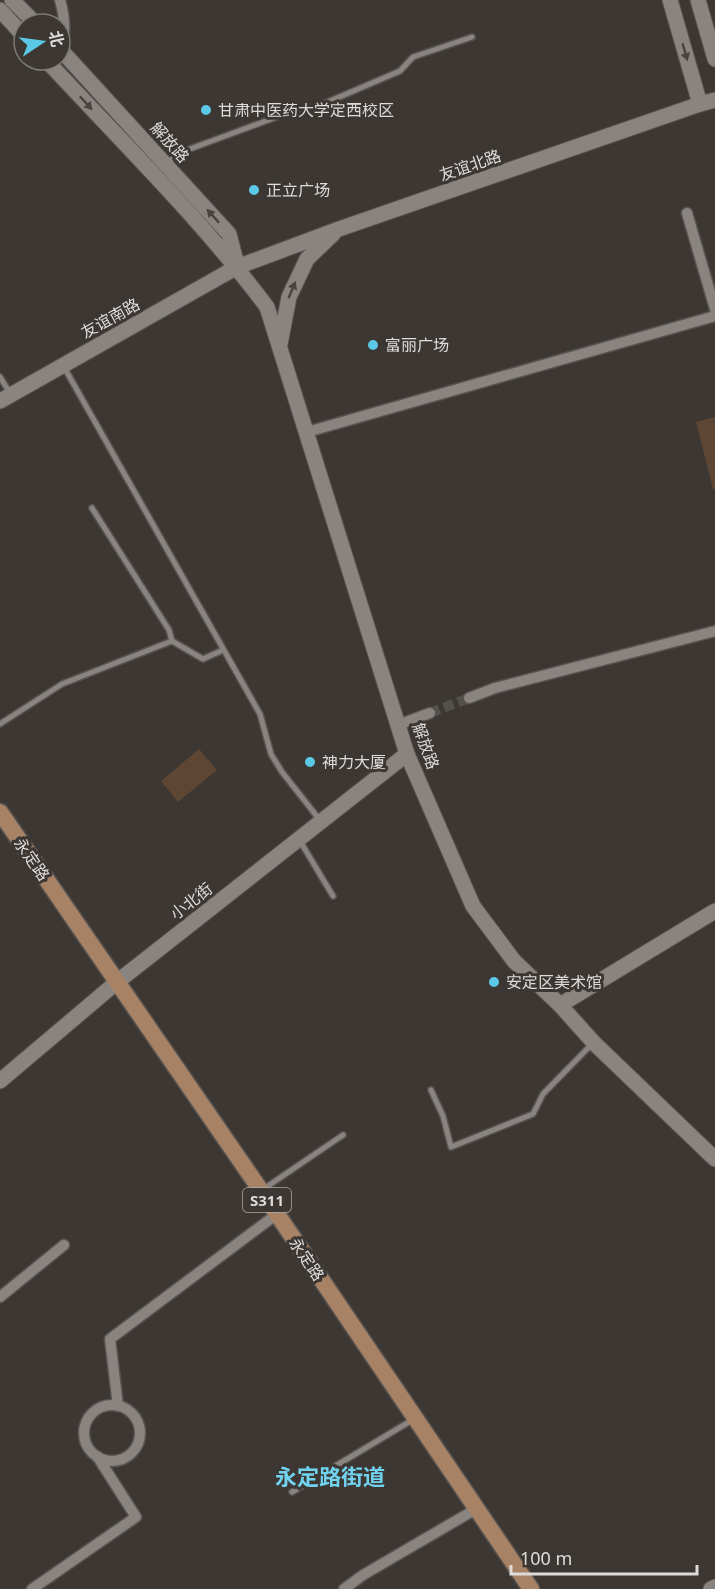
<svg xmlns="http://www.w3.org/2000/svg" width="715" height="1589" viewBox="0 0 715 1589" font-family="'Noto Sans','Noto Sans SC',sans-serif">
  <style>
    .green { fill: #5d4634 }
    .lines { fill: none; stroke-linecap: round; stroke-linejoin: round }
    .street-tunnel { stroke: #54504c; stroke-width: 10; stroke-dasharray: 10 5; stroke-linecap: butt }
    .lane-casing { stroke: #575350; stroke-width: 8 }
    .street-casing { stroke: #575350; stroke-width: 13 }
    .secondary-casing { stroke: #575350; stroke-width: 17 }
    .primary-casing { stroke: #575350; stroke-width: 19 }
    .lane { stroke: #8a8480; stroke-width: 5 }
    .street { stroke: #8a8480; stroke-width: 10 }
    .secondary { stroke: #8a8480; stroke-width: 15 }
    .primary { stroke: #a78265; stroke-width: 16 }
    .oneway { fill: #48433f }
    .poi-dot { fill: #5ac8e6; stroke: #3c3733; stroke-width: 2 }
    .labels { text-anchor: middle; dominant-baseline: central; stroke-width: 6; stroke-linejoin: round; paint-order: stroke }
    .shield { fill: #3c3733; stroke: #adaaa7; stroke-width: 1.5 }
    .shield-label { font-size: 15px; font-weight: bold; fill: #dedbd9 }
    .poi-label { font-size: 16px; fill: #dedbd9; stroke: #3c3733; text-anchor: start }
    .street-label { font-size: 16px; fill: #dedbd9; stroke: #3c3733 }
    .district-label { font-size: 22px; font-weight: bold; fill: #70d2ee; stroke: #3c3733 }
  </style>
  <rect width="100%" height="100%" fill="#3c3733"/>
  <!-- green -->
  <g class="green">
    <polygon points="715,417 715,489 713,489 696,422"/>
    <polygon points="199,749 217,770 178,802 161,781"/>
  </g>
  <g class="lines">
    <!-- street-tunnel -->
    <polyline class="street-tunnel" points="430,713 469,698"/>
    <!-- lane casing -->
    <g class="lane-casing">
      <g id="lane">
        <polyline points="166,164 179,153 290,112 309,110 400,71 413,57 472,37"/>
        <polyline points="64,367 260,714 271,754 282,772 319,819"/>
        <polyline points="0,377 10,393"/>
        <polyline points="92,508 169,630 172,641"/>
        <polyline points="0,724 62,684 172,641 203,659 223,650"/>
        <polyline points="300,841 333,896"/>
        <polyline points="431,1090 443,1116 451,1147 533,1114 543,1094 592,1044"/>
        <polyline points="262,1190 343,1135"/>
        <polyline points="292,1492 414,1419"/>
      </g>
    </g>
    <!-- street casing -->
    <g class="street-casing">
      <g id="street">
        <path d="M60 0C65 17 66 33 61 50"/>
        <polyline points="687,213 715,309"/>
        <polyline points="307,432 715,316"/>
        <polyline points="469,698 495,688 715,631"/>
        <polyline points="398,725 430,713"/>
        <polyline points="0,1297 64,1245"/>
        <circle cx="112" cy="1433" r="28"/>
        <polyline points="118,1406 110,1339 277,1214"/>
        <polyline points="32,1589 136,1517 97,1456"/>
        <polyline points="344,1589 363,1575 476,1509"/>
      </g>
    </g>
    <!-- secondary casing -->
    <g class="secondary-casing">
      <g id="secondary">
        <polyline points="12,0 36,24"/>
        <polyline points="670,0 700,104"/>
        <polyline points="698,0 715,59"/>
        <polyline points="0,10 24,36"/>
        <polyline points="60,49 229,234 237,265"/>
        <path d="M46 60C121 141 201 219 267 307L407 754 473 906 514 961 560 1005 594 1043 715 1159"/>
        <polyline points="280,344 289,297 307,259 333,234"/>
        <polyline points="0,401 237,267 339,229 700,104 715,100"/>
        <polyline points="560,1005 715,911"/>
        <polyline points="0,1081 117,982 407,754"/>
        <polyline points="711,1589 715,1587"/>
      </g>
    </g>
    <!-- primary casing -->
    <g class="primary-casing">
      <polyline id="primary" points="0,812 277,1214 531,1589"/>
    </g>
    <!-- lane -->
    <use href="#lane" class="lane"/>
    <!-- street -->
    <use href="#street" class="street"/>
    <!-- secondary -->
    <use href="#secondary" class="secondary"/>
    <!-- primary -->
    <use href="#primary" class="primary"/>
  </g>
  <!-- one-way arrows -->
  <defs><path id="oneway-solid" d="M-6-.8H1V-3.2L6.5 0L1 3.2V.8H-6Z" transform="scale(1.5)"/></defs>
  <g class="oneway">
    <use href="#oneway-solid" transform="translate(685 52) rotate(74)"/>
    <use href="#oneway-solid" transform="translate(86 103) rotate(47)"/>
    <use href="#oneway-solid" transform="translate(213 216) rotate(-132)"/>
    <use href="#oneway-solid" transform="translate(292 290) rotate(-67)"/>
  </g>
  <!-- markers -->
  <g class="poi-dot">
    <circle cx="206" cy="110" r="6"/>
    <circle cx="254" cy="190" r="6"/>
    <circle cx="373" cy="345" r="6"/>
    <circle cx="310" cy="762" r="6"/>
    <circle cx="494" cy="982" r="6"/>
  </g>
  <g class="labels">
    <!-- shield labels -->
    <rect class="shield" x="243" y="1188" width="48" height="24" rx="4.5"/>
    <g class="shield-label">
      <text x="267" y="1200">S311</text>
    </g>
    <!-- poi labels -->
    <g class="poi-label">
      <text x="218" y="110">甘肃中医药大学定西校区</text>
      <text x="266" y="190">正立广场</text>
      <text x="385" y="345">富丽广场</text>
      <text x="322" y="762">神力大厦</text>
      <text x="506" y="982">安定区美术馆</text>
    </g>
    <!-- street labels -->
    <g class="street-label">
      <text transform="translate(170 142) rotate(48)">解放路</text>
      <text transform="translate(470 165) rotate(-19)">友谊北路</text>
      <text transform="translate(110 318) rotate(-29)">友谊南路</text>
      <text transform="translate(426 746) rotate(70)">解放路</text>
      <text transform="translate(32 859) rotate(55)">永定路</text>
      <text transform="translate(191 901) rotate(-38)">小北街</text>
      <text transform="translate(307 1259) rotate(56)">永定路</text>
    </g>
    <!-- district labels -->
    <g class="district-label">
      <text x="330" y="1476">永定路街道</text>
    </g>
  </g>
  <!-- north arrow -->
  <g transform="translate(42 42) rotate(77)"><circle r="28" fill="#3c3733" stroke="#7d7975" stroke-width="1.5"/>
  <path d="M0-4.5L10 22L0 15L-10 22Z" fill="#5ac8e6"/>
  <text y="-9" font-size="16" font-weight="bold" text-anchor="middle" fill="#dedbd9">北</text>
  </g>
  <!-- scale -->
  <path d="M511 1565v9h186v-9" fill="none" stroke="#dedbd9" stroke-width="3"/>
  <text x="520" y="1565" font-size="18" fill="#dedbd9" stroke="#3c3733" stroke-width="4.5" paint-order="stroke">100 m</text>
</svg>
